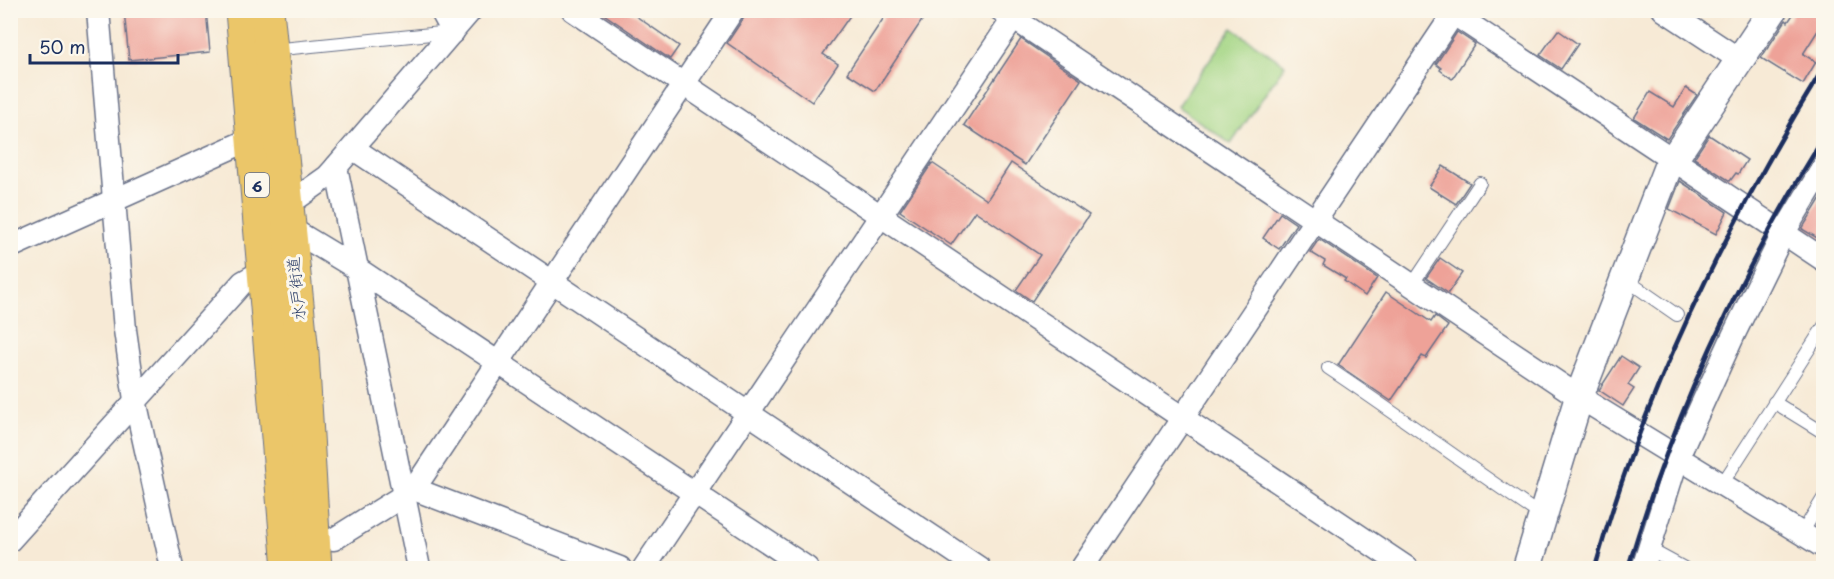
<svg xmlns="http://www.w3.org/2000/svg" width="1834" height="579" viewBox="0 0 1834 579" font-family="'Playpen Sans','Klee One',sans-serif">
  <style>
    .green { fill: #a4d685; stroke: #608272; stroke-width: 1.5 }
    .building { fill: #eea298 }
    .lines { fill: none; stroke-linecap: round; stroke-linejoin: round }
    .service-casing { stroke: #687088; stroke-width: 14 }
    .minor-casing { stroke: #687088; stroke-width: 25 }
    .tertiary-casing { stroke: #687088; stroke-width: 31 }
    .trunk-casing { stroke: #687088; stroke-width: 35 }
    .service { stroke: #fff; stroke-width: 12 }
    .minor { stroke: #fff; stroke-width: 22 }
    .tertiary { stroke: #fff; stroke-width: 28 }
    .trunk { stroke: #ebc669; stroke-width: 33 }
    .rail { stroke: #1b2f5e; stroke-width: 4.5 }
    .labels { text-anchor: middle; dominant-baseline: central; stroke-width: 6; stroke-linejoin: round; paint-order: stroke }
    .shield { fill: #fbf7ec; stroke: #5e6b89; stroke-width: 1.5 }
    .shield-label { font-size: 15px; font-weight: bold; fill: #1b2f5e }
    .street-label { font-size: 16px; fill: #1b2f5e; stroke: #fbf7ec }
  </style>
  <rect width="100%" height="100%" fill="#fbf7ec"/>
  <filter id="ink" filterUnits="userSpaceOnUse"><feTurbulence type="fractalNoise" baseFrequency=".0167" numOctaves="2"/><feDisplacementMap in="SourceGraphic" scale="12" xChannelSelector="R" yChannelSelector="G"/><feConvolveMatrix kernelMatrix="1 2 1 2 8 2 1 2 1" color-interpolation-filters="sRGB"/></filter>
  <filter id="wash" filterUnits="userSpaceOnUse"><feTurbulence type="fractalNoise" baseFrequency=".008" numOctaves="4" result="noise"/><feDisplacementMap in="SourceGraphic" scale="24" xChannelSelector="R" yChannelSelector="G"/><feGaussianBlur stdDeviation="1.35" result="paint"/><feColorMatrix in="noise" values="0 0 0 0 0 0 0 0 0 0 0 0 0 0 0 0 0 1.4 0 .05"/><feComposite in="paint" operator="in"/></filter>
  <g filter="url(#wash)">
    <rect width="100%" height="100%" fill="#f7ead6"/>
    <!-- green -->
    <polygon class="green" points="1232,28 1285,65 1231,144 1177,106"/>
    <g id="blocks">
      <!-- building -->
      <g class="building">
        <polygon points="124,10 206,10 210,52 129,60"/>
        <polygon points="598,10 627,10 679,46 670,59"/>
        <polygon points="749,10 854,10 823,54 838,64 812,102 727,43"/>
        <polygon points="889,10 929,10 875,91 847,73"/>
        <polygon points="1796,10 1824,10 1824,21 1803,54 1816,62 1803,84 1761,58 1786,20 1788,22"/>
        <polygon points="1558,30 1578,44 1561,69 1540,55"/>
        <polygon points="1457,32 1475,44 1452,79 1440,70 1441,68 1436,64"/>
        <polygon points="1021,39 1081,80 1025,165 964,125"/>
        <polygon points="1686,88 1697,95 1667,139 1634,118 1650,92 1674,107"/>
        <polygon points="1709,135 1747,160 1738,174 1736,173 1730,181 1694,158"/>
        <polygon points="932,163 987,200 1011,163 1089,215 1032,301 1016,290 1040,255 975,211 951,245 900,211"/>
        <polygon points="1443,166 1470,183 1456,204 1429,187"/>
        <polygon points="1680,181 1727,212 1716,234 1669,209"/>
        <polygon points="1824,193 1824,242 1802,229"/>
        <polygon points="1280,213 1296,224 1279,249 1263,238"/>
        <polygon points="1319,239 1377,278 1365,296 1344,281 1346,279 1323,265 1325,261 1310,252"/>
        <polygon points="1440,258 1462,273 1448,293 1426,278"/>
        <polygon points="1386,292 1431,322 1435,316 1448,326 1426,358 1422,356 1391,401 1338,365"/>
        <polygon points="1621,356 1639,368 1628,385 1634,389 1623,406 1599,390"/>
      </g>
    </g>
  </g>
  <g filter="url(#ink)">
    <use href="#blocks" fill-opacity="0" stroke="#687088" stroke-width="1.5"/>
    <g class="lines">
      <!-- service casing -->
      <g class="service-casing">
        <g id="service">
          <polyline points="272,50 451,32"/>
          <polyline points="1625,279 1677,315"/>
          <polyline points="1412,285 1480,183"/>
          <path d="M1328 368C1400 416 1470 468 1542 516"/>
          <polyline points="1774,402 1824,433"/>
          <polyline points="1722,484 1824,326"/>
          <polyline points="1802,533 1824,497"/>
          <polyline points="1649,549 1684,568"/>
        </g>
      </g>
      <!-- minor casing -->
      <g class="minor-casing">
        <g id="minor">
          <polyline points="98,10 125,330 135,400 172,568"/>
          <polyline points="441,10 453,32"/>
          <polyline points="573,10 1407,568"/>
          <polyline points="1001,10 1579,397 1824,547"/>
          <polyline points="1448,10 1824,260"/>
          <polyline points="1664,10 1740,60"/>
          <polyline points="354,149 979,568"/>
          <polyline points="336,167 419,568"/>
          <polyline points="286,206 327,177 336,167 471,10"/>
          <polyline points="288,227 356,268 807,568"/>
          <polyline points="10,247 253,138"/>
          <polyline points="414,489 620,568"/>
          <polyline points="334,539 414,489 733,10"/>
          <polyline points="10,540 236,290 243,282 264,270"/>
          <polyline points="644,568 1019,10"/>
          <polyline points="1082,568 1456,10"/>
          <polyline points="1643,568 1678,457 1734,334 1783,234 1824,166"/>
        </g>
      </g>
      <!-- tertiary casing -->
      <g class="tertiary-casing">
        <polyline id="tertiary" points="1527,568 1579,397 1667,169 1773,10"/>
      </g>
      <!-- trunk casing -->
      <g class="trunk-casing">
        <g id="trunk">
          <polyline points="242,10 289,568"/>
          <polyline points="267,10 302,353 315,568"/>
        </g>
      </g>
      <!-- service -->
      <use href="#service" class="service"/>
      <!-- minor -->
      <use href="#minor" class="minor"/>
      <!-- tertiary -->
      <use href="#tertiary" class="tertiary"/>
      <!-- trunk -->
      <use href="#trunk" class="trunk"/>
      <!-- rail -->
      <g class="rail">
        <path d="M1595 568C1644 391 1727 224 1824 67"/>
        <path d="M1628 568C1673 416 1740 272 1824 137"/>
      </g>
    </g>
  </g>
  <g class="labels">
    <!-- shield labels -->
    <rect class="shield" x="245" y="173" width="24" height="24" rx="4.5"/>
    <g class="shield-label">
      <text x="257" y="185">6</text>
    </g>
    <!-- street labels -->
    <g class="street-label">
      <text transform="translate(295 289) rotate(-96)">水戸街道</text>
    </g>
  </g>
  <!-- margin -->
  <rect width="1834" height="579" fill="none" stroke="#fbf7ec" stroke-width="36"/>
  <!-- scale -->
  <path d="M30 54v9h148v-9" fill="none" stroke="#1b2f5e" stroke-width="3"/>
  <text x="39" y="54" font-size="18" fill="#1b2f5e" stroke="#fbf7ec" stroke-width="4.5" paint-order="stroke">50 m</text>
</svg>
